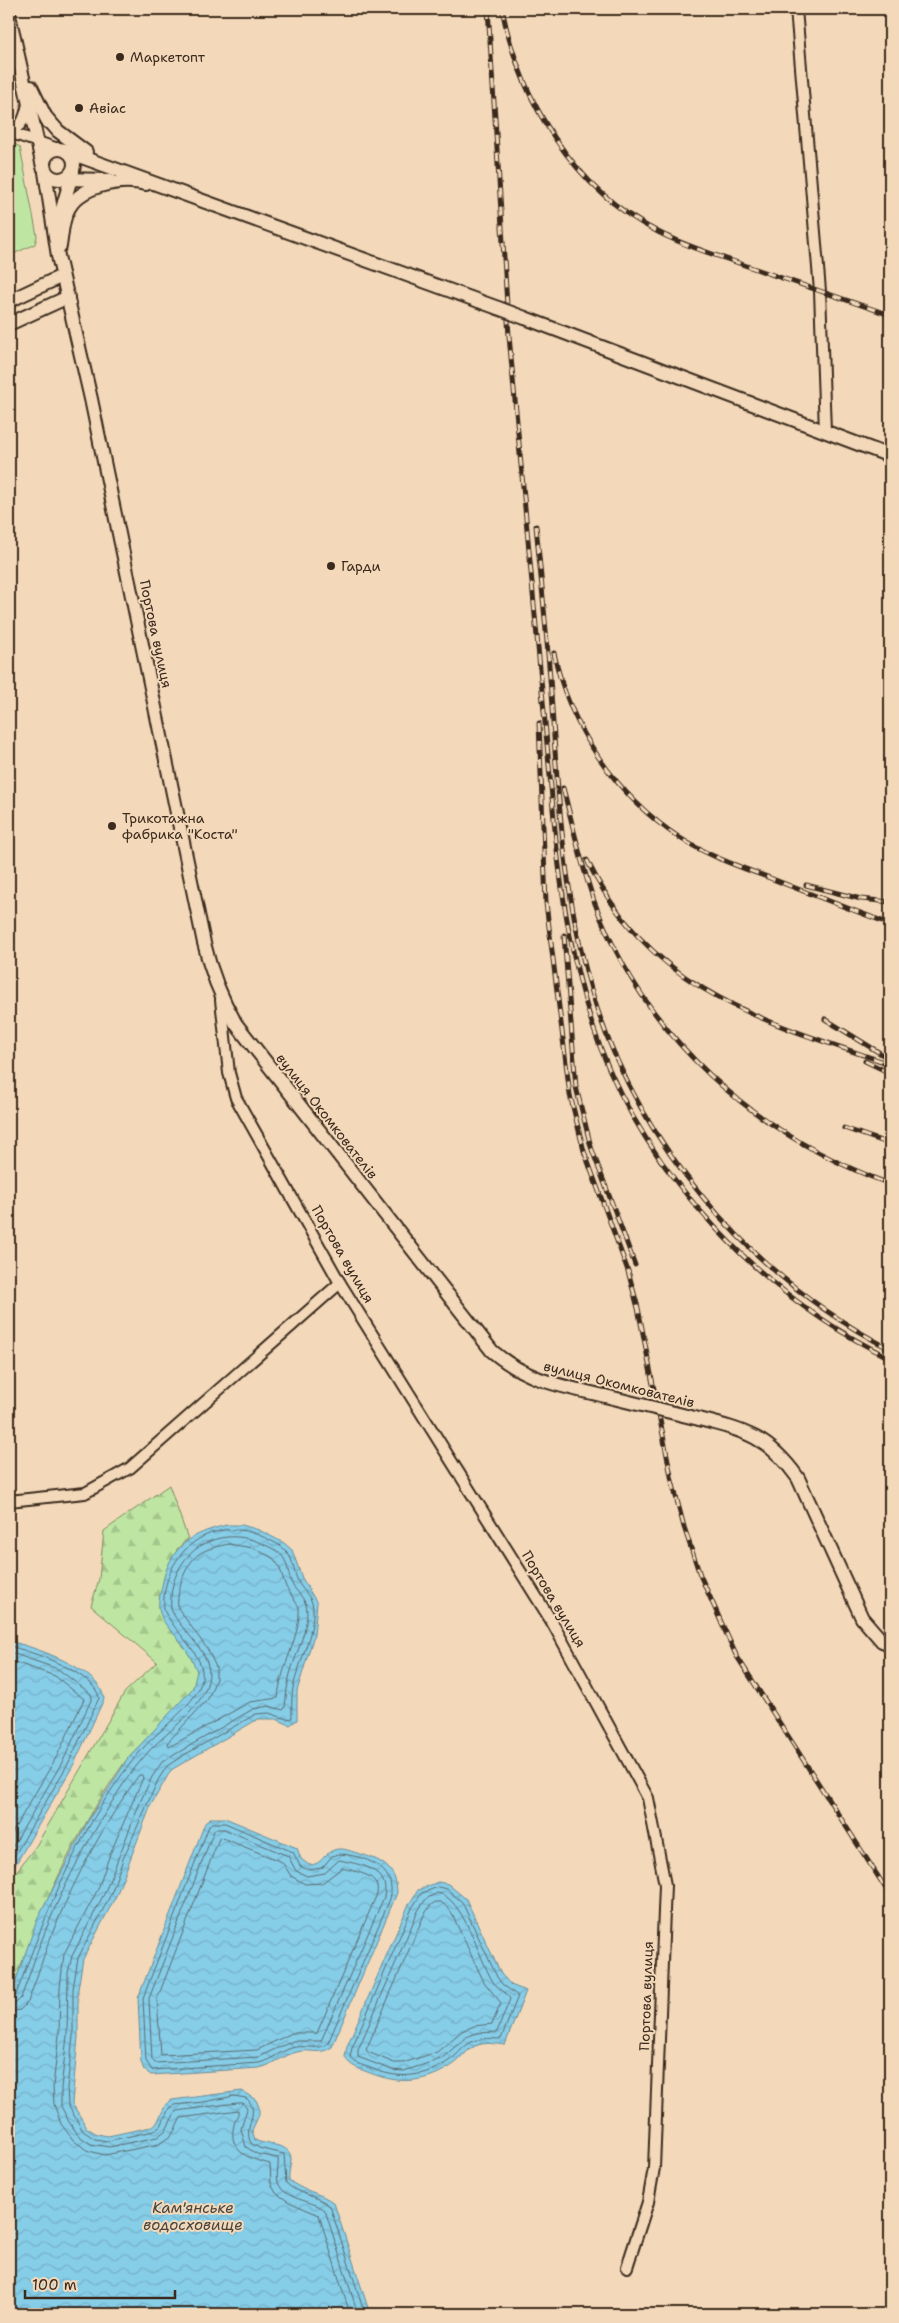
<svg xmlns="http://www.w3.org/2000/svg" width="899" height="2323" viewBox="0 0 899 2323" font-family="'Shantell Sans',sans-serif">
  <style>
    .forest { fill: url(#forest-firs); stroke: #7c8860 }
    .park { fill: #bee6a2; stroke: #7c8860 }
    .water { fill: url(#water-waves); stroke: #688c97 }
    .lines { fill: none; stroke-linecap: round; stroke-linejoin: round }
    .shore { stroke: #596b6f; stroke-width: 1 }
    .minor-casing { stroke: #3b2a1e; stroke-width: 14 }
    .tertiary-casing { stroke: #3b2a1e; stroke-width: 16 }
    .minor { stroke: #f3d9ba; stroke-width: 10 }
    .tertiary { stroke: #f3d9ba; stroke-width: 12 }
    .rail-casing { stroke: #3b2a1e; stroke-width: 5 }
    .rail { stroke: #f3d9ba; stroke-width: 3; stroke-dasharray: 9; stroke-linecap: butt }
    .tertiary-bridge-casing { stroke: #3b2a1e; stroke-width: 16; stroke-linecap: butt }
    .tertiary-bridge { stroke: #f3d9ba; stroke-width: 12 }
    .poi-dot { fill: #3b2a1e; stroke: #f3d9ba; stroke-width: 2 }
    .labels { text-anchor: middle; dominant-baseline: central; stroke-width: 4; stroke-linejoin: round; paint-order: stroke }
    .poi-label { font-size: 14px; fill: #3b2a1e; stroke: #f3d9ba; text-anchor: start }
    .street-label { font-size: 14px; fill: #3b2a1e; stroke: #f3d9ba }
    .water-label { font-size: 15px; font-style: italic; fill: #46423c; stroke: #f3d9ba }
  </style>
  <defs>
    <pattern id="forest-firs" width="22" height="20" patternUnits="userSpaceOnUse" patternTransform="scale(1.25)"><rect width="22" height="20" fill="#bee6a2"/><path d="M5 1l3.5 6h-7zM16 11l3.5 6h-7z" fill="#a4c58b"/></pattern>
    <pattern id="water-waves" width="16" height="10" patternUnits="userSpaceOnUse" patternTransform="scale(1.25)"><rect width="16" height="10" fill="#86cde8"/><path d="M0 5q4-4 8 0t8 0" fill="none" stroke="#75b0c7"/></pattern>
  </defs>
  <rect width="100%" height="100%" fill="#f3d9ba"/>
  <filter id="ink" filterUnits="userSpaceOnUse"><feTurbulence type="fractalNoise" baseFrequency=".02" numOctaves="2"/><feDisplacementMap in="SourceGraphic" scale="10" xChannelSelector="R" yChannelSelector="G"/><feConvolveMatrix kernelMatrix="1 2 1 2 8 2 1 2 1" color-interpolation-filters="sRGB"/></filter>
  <g filter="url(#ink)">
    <!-- forest -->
    <path class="forest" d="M169 1485 188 1539 177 1549 160 1612C168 1631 199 1655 197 1676 195 1699 143 1739 127 1759 74 1832 38 1915 9 2000V1881L36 1846 125 1692 157 1662 91 1606 99 1579 104 1531Z"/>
    <!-- park -->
    <polygon class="park" points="9,141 20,147 37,236 35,244 9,256"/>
    <!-- water -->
    <g class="water">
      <path d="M227 1525H242L259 1530 284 1543 292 1550 302 1578 317 1603 314 1635 297 1691V1720L290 1725 276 1719H258L171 1770 151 1805 116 1896 83 1959 78 1989V2037L72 2103 87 2128 97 2134 108 2136 151 2127 157 2123 166 2104 172 2100 242 2091 256 2100 259 2107V2115L252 2130 255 2140C265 2146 291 2142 291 2159 291 2166 288 2172 289 2180 301 2191 320 2192 334 2203L370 2314H9V2000L37 1920 89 1819 129 1757 193 1688 197 1671C193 1662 188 1652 182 1644 175 1634 163 1625 160 1613 157 1604 160 1595 162 1586 169 1547 191 1533 227 1525Z"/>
      <path d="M9 1641C34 1647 101 1669 104 1699L74 1764 14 1867 9 1872Z"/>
      <path d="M210 1818H225L297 1848 301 1859 309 1865C323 1865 323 1853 334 1850 342 1847 350 1851 357 1853 380 1859 397 1867 397 1893L332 2047C319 2056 310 2048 297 2052 284 2055 273 2065 259 2068L151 2075 144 2070 141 2062 138 1998 205 1823Z"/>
      <path d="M438 1882 448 1884 466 1899 501 1974 511 1985 526 1991 505 2045C496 2044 487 2042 478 2045 467 2048 463 2058 454 2064 427 2083 400 2085 370 2073 360 2069 350 2067 345 2057L347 2046 408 1906 418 1890Z"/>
    </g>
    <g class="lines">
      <!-- shore -->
      <g class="shore">
        <path d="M229 1544 253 1548 273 1558 279 1566 286 1587 299 1607C301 1637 280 1667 278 1698L250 1702 169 1747 167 1743 208 1699 216 1679V1667L208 1650 178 1608C176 1591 185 1564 199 1554 208 1548 219 1546 229 1544Z"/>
        <path d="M9 1646C30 1651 96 1673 99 1698L69 1762 9 1865"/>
        <polyline points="9,1652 58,1669 91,1694 92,1698 64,1759 9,1853"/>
        <polyline points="9,1660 55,1676 84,1699 57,1756 9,1838"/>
        <path d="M212 1823H225L293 1852 300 1866 308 1870 322 1868 332 1856 338 1854C363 1855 398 1867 390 1899L328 2043C318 2051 308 2045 296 2047 283 2049 272 2060 259 2063L152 2070 146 2061 143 1998 209 1826Z"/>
        <path d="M215 1829H224L288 1856 296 1871 307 1876 325 1873 339 1860C359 1864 391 1869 384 1897L321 2041H293L258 2057 155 2063 152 2060 149 1999Z"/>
        <path d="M220 1837 282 1862 291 1876 305 1884 322 1883 342 1868C356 1872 381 1874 377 1894L317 2033H292L257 2050 161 2055 157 2000Z"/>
        <path d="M438 1887 447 1889 462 1902 497 1977 502 1984 518 1996 501 2039C492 2039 483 2037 474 2041 463 2045 459 2054 450 2060 426 2077 400 2080 373 2069 365 2066 355 2064 350 2057L352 2048 412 1908 421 1894Z"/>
        <path d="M438 1893C463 1897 480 1960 492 1980 496 1988 507 1992 510 1999L497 2032 477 2033 466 2037 441 2059 404 2071 392 2070 358 2057V2050L418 1911 426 1899Z"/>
        <polygon points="436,1902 441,1902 450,1910 484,1982 501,2003 492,2024 474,2026 462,2031 437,2052 403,2063 394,2063 368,2052 366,2050 424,1915 431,1905"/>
        <path d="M9 1999 16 1995C46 1912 85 1814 144 1747 160 1729 198 1703 202 1679 206 1655 173 1631 164 1610 160 1556 209 1513 261 1536 270 1540 281 1545 287 1552 294 1561 293 1571 298 1581 301 1589 310 1595 312 1603 318 1626 298 1664 293 1688 291 1698 292 1708 292 1718L287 1719 269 1713 256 1714 184 1755 167 1766 158 1780 123 1859 111 1894 78 1958 73 1989V2036L67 2088 68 2105 83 2131 95 2139 107 2141 154 2131 161 2126 169 2108 174 2105 204 2102 234 2096 246 2098C262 2112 242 2126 251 2143L259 2148 284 2154 286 2183C298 2195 317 2195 330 2206L365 2314"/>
        <path d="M9 2005 16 2003 21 1998C30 1974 37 1950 47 1927 66 1879 93 1832 120 1789 129 1775 139 1762 150 1750 169 1730 202 1709 208 1681 215 1652 180 1632 171 1609 167 1557 213 1522 261 1543 269 1547 278 1550 283 1557 289 1566 288 1577 293 1586 297 1592 304 1598 306 1605 311 1623 295 1656 290 1674 287 1686 286 1696 285 1708L283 1710 269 1706 253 1709 162 1762 152 1777 141 1800 105 1892 72 1956 68 1973 67 2036 61 2088V2106L69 2122 79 2136 91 2144 109 2147 157 2137 166 2130 176 2111C186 2110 238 2102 243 2103L247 2109 241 2129 246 2147 257 2154 278 2158C279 2166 276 2174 278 2182 283 2200 313 2200 325 2210L358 2314"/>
        <path d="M9 2012 20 2010 28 2002C37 1978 44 1953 54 1929 76 1876 105 1822 139 1775H142L143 1778 110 1854 98 1889 64 1954 60 1988 59 2035 53 2086 54 2104 61 2124 74 2141 89 2151 105 2155 159 2144 172 2135 181 2118 238 2110C239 2115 235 2119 234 2125 227 2153 251 2159 270 2164L271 2184 276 2193 289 2202 319 2215 350 2314"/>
      </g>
      <!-- minor casing -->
      <g class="minor-casing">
        <g id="minor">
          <polyline points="796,9 820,291 825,431"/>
          <path d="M9 130C23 128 25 117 28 104"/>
          <polyline points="9,132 58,149"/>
          <polyline points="221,1000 229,1073 236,1098 340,1283 552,1622 648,1798 665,1885 654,2168 648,2202 627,2267"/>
          <polyline points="9,1501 85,1493 130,1468 340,1283"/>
        </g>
      </g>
      <!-- tertiary casing -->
      <g class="tertiary-casing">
        <g id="tertiary">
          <polyline points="9,15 43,167"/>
          <polyline points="31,87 48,122"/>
          <polyline points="45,116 58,131 86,152"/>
          <circle cx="59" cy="164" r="15"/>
          <polyline points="68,152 498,308"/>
          <path d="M45 172 58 256 91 399 204 943C211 973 221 998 236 1024L492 1351C527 1381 562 1386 605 1396"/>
          <polyline points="63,179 110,180"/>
          <polyline points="60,216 73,171"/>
          <path d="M60 246C62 235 62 222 67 212 78 185 121 178 146 184"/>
          <polyline points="9,301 62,276"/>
          <polyline points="525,318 890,456"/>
          <polyline points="9,324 68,297"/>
          <path d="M699 1419C746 1431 769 1437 798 1478L862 1618 882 1641 890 1644"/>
        </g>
      </g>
      <!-- minor -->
      <use href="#minor" class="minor"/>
      <!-- tertiary -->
      <use href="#tertiary" class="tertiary"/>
      <!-- rail casing -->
      <g class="rail-casing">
        <g id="rail">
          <path d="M488 9 509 336 555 830C562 903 574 975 599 1044 648 1176 764 1298 890 1358"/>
          <path d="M502 9C520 99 573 189 658 232 687 247 719 256 750 267 797 283 843 299 890 315"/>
          <path d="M536 526C541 576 546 627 550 678 557 781 562 889 591 989 635 1141 749 1276 890 1349"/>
          <path d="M554 653C569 727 617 797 680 838 708 856 740 867 770 878 810 894 850 909 890 924"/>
          <polyline points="539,723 546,903 570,1095 584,1151 628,1271 638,1308 672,1481 684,1527 700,1575 736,1655 890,1895"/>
          <path d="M563 788C573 826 581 864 594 901 645 1038 755 1135 890 1184"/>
          <path d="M587 860C650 992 764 1021 890 1064"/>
          <polyline points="806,885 861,899 890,902"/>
          <polyline points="564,935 576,1087 591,1147 635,1265"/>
          <polyline points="825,1019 888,1058"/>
          <polyline points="865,1061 890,1073"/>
          <polyline points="844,1128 890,1144"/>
        </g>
      </g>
      <!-- rail -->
      <use href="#rail" class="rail"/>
      <!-- tertiary-bridge casing -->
      <g class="tertiary-bridge-casing">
        <g id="tertiary-bridge">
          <polyline points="498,308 525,318"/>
          <polyline points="605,1396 699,1419"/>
        </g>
      </g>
      <!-- tertiary-bridge -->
      <use href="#tertiary-bridge" class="tertiary-bridge"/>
    </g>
  </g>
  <!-- markers -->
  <g class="poi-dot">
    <circle cx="120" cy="57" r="5"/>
    <circle cx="79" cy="108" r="5"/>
    <circle cx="331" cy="566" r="5"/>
    <circle cx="112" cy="826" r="5"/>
  </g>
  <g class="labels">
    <!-- poi labels -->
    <g class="poi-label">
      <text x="130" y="57">Маркетопт</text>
      <text x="89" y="108">Авіас</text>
      <text x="341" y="566">Гарди</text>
      <text x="122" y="818">Трикотажна<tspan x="122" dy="16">фабрика "Коста"</tspan></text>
    </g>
    <!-- street labels -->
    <g class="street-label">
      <text transform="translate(156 634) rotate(78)">Портова вулиця</text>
      <text transform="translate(327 1116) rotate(52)">вулиця Окомкователів</text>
      <text transform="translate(343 1254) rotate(60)">Портова вулиця</text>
      <text transform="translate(619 1384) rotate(14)">вулиця Окомкователів</text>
      <text transform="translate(554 1599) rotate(59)">Портова вулиця</text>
      <text transform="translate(646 1996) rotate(-88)">Портова вулиця</text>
    </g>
    <!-- water labels -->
    <g class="water-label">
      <text x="193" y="2208">Кам'янське<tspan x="193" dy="17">водосховище</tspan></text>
    </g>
  </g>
  <!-- margin -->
  <rect width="899" height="2323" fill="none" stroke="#f3d9ba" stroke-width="30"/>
  <rect x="15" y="15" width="869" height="2293" fill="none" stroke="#3b2a1e" stroke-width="2" filter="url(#ink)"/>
  <!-- scale -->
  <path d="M25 2290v8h150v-8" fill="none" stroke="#3b2a1e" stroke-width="2.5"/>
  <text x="32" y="2290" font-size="15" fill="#3b2a1e" stroke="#f3d9ba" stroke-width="4" paint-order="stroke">100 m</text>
</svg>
